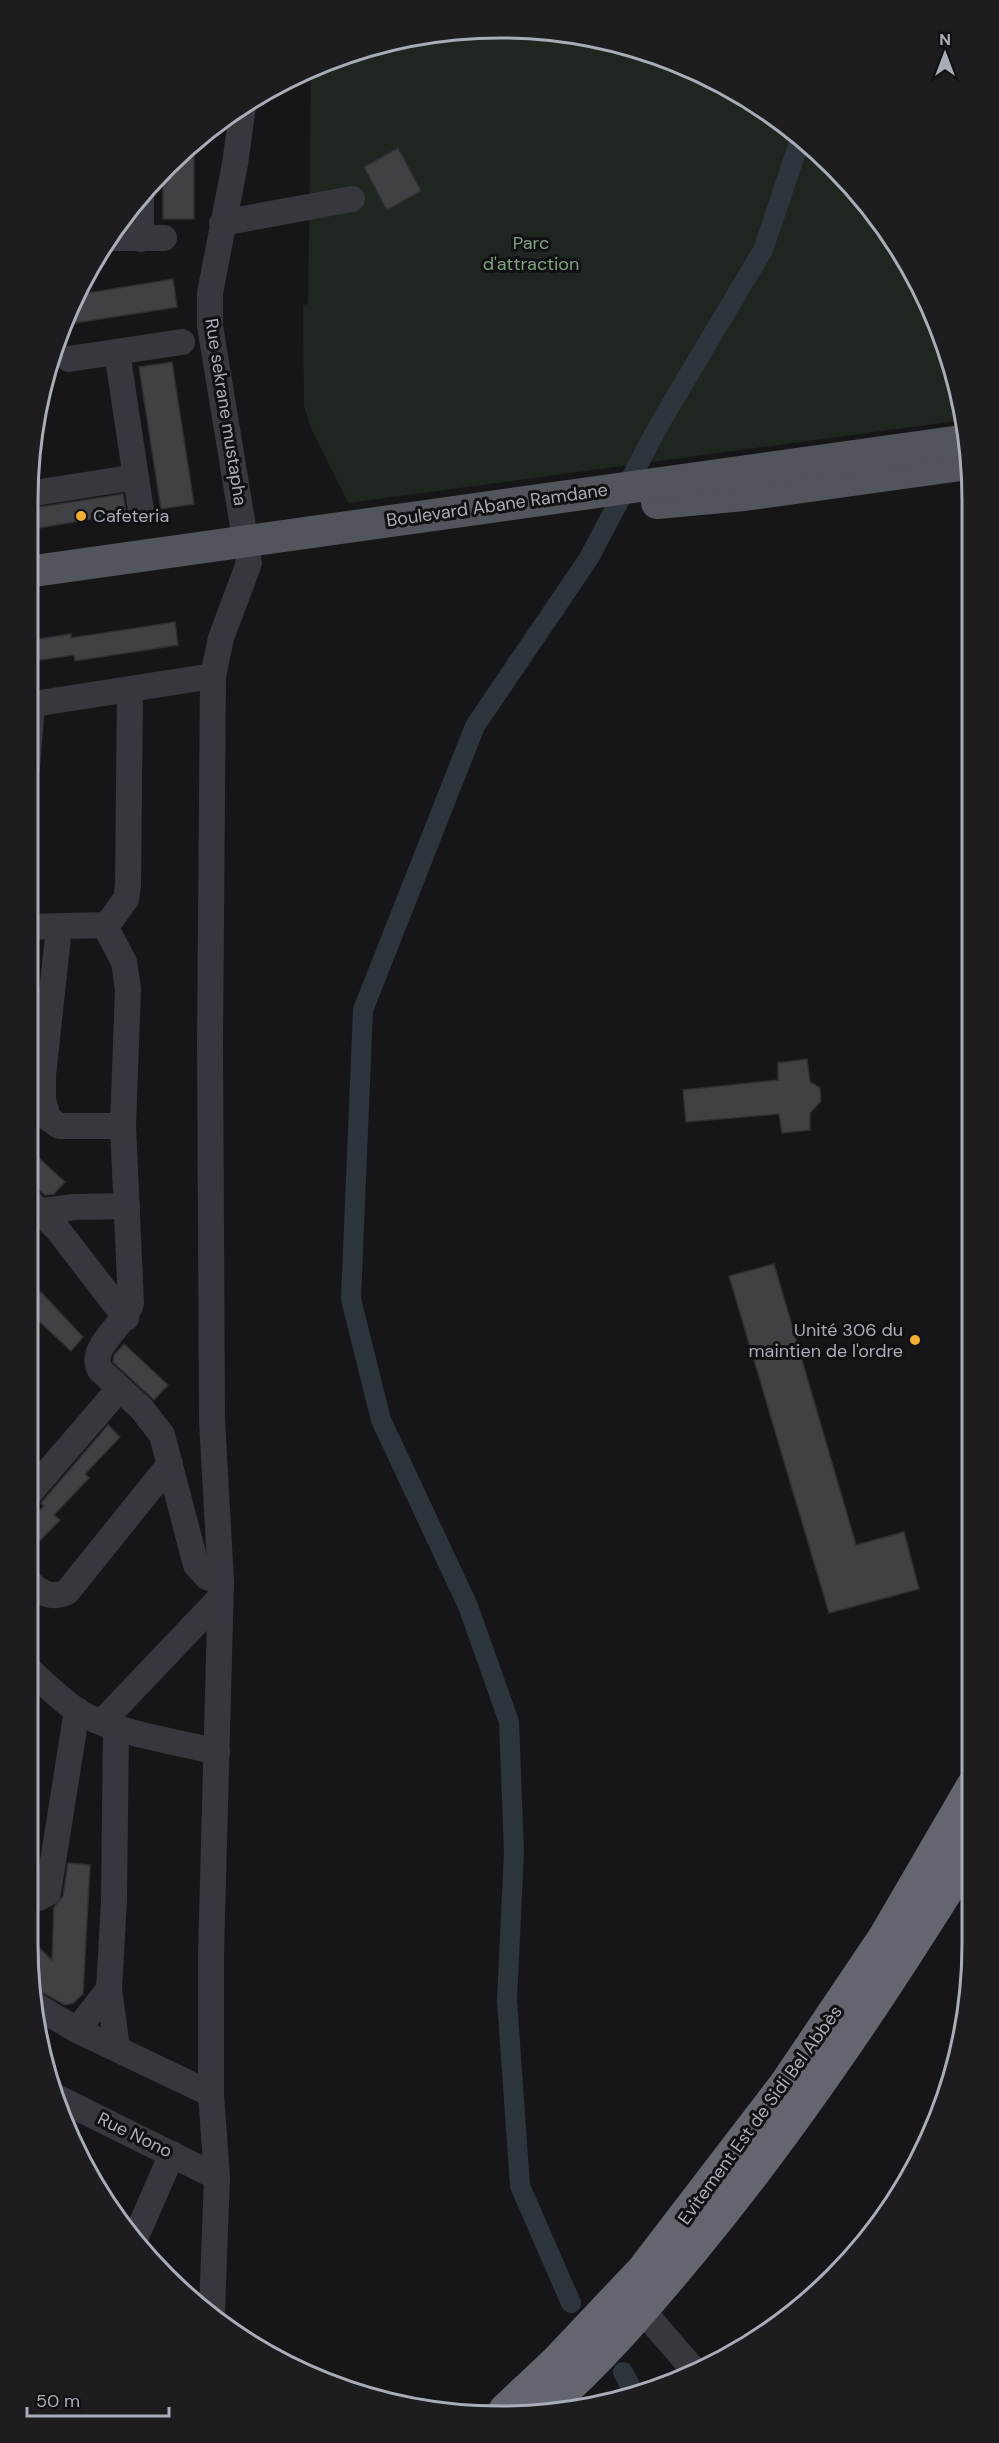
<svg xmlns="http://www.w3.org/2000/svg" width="999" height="2443" viewBox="0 0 999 2443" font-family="'DM Sans',sans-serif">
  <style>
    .green { fill: #1e261f }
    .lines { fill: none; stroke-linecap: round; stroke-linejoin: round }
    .canal { stroke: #2c353c; stroke-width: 20 }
    .building { fill: #404145; stroke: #303034; stroke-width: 1.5 }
    .minor { stroke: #37383d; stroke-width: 26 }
    .major { stroke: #53555c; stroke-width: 32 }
    .highway { stroke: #63666e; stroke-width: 33 }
    .poi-dot { fill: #f2b134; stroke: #111113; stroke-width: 2 }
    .labels { text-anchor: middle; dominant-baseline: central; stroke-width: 6; stroke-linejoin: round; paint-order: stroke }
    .park-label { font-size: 18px; fill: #7fa381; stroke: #111113 }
    .street-label { font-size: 18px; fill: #a8adb8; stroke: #111113 }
    .poi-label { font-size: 18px; fill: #a8adb8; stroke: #111113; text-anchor: start }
    .rim { fill: none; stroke: #a8adb8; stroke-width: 3 }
  </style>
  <rect width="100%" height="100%" fill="#161618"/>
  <!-- green -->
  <polygon class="green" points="468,28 561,31 651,52 762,107 855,188 923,291 963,420 348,503 310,426 304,406 303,305 308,304 311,68 377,43"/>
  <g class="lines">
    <!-- canal -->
    <g class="canal">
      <polyline points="571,2303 520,2186 507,2000 514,1852 509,1722 468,1606 381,1420 351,1299 363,1010 475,726 589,558 660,423 763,250 800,140"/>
      <polyline points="623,2372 633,2391"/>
    </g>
  </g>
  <!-- building -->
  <g class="building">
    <polygon points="194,142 194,219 163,219 163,171"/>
    <polygon points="398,148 421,191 387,210 364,167"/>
    <polygon points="173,279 177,307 62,325 76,295"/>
    <polygon points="172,362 194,504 161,509 139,367"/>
    <polygon points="123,494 126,513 27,530 27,509"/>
    <polygon points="175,622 178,645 75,661 74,655 27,662 27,641 71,634 71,638"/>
    <polygon points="807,1059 810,1082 820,1088 821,1101 810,1113 810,1130 782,1133 779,1114 686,1122 683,1090 778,1080 778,1063"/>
    <polygon points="27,1147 65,1182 54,1194 45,1195 27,1180"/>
    <polygon points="774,1264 856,1545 904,1532 919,1589 829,1613 729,1276"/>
    <polygon points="41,1292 83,1337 71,1351 27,1310"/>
    <polygon points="124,1344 168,1385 154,1400 113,1362 114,1355"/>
    <polygon points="108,1425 120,1437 85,1474 89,1478 54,1515 60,1520 27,1554 27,1523 44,1506 41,1503"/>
    <polygon points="68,1863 90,1865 83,1994 73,2003 65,2005 34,1988 27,1936 52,1960 54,1907 63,1896"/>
  </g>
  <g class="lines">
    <!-- minor -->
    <g class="minor">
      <polyline points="222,223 352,199"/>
      <polyline points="108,238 164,238"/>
      <polyline points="141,239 141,193"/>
      <polyline points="117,352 141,511"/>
      <polyline points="69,359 182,342"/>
      <polyline points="28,494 136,477"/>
      <path d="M130 690 128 885 126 899 107 925V930L124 962 128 989 123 1126 131 1303C126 1325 87 1347 100 1370L142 1409 162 1435 196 1565 207 1577 221 1582"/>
      <polyline points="27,705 213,676"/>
      <polyline points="27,767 32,705"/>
      <polyline points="27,927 107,925"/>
      <polyline points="59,928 43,1075 43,1100 48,1118 59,1126 123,1126"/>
      <polyline points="27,1199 58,1230 126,1318"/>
      <polyline points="41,1211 75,1207 127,1206"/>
      <polyline points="27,1496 119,1389"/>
      <path d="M27 1581C40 1592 50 1600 67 1592L170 1464"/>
      <path d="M27 1668C43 1682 59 1698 76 1710 110 1733 177 1741 217 1752"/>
      <polyline points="102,1722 220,1598"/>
      <polyline points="116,1726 114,1901 109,1989 117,2048"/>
      <polyline points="27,1891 39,1898 48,1893 77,1710"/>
      <polyline points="38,2007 77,2030 211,2094"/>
      <polyline points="77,2030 109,1989"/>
      <polyline points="52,2095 217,2177"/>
      <polyline points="134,2241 172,2154"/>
      <polyline points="212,2310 217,2177 211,2094 211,1955 221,1582 212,1420 210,1041 213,676 221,638 249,563 210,326 210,293 235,164 243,106"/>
      <polyline points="642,2310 693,2369"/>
    </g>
    <!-- major -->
    <g class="major">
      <polyline points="657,503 744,495 968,464"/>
      <polyline points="27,572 968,440"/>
    </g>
    <!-- highway -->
    <g class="highway">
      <path d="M545 2408C599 2362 645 2307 691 2252 796 2125 886 1989 972 1850"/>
      <polyline points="505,2410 556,2362 643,2270 787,2082 884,1938 972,1787"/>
    </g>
  </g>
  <!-- markers -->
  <g class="poi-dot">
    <circle cx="81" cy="516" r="6"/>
    <circle cx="915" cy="1340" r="6"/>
  </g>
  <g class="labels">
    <!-- park labels -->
    <g class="park-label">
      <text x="531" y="243">Parc<tspan x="531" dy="21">d'attraction</tspan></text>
    </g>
    <!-- street labels -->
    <g class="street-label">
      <text transform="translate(226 412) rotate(81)">Rue sekrane mustapha</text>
      <text transform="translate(497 505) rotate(-8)">Boulevard Abane Ramdane</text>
      <text transform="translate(760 2115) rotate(-54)">Evitement Est de Sidi Bel Abbès</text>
      <text transform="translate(135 2135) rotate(26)">Rue Nono</text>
    </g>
    <!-- poi labels -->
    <g class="poi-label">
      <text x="93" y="516">Cafeteria</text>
      <text x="903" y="1330" text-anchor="end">Unité 306 du<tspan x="903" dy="21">maintien de l'ordre</tspan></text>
    </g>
  </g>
  <!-- crop -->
  <path d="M0 0H999V2443H0ZM500 38H500A462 462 0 0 1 962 500V1944A462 462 0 0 1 500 2406H500A462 462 0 0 1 38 1944V500A462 462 0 0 1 500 38Z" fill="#1d1d20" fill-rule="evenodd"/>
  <path class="rim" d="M500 38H500A462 462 0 0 1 962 500V1944A462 462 0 0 1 500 2406H500A462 462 0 0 1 38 1944V500A462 462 0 0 1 500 38Z"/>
  <!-- north arrow -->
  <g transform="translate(945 54)" stroke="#111113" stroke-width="4.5" paint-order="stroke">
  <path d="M0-4.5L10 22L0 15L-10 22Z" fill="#a8adb8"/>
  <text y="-9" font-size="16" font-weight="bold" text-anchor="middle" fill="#a8adb8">N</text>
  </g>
  <!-- scale -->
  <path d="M27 2407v9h142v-9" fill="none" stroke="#a8adb8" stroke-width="3"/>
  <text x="36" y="2407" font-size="18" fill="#a8adb8" stroke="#111113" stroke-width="4.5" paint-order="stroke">50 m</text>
</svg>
